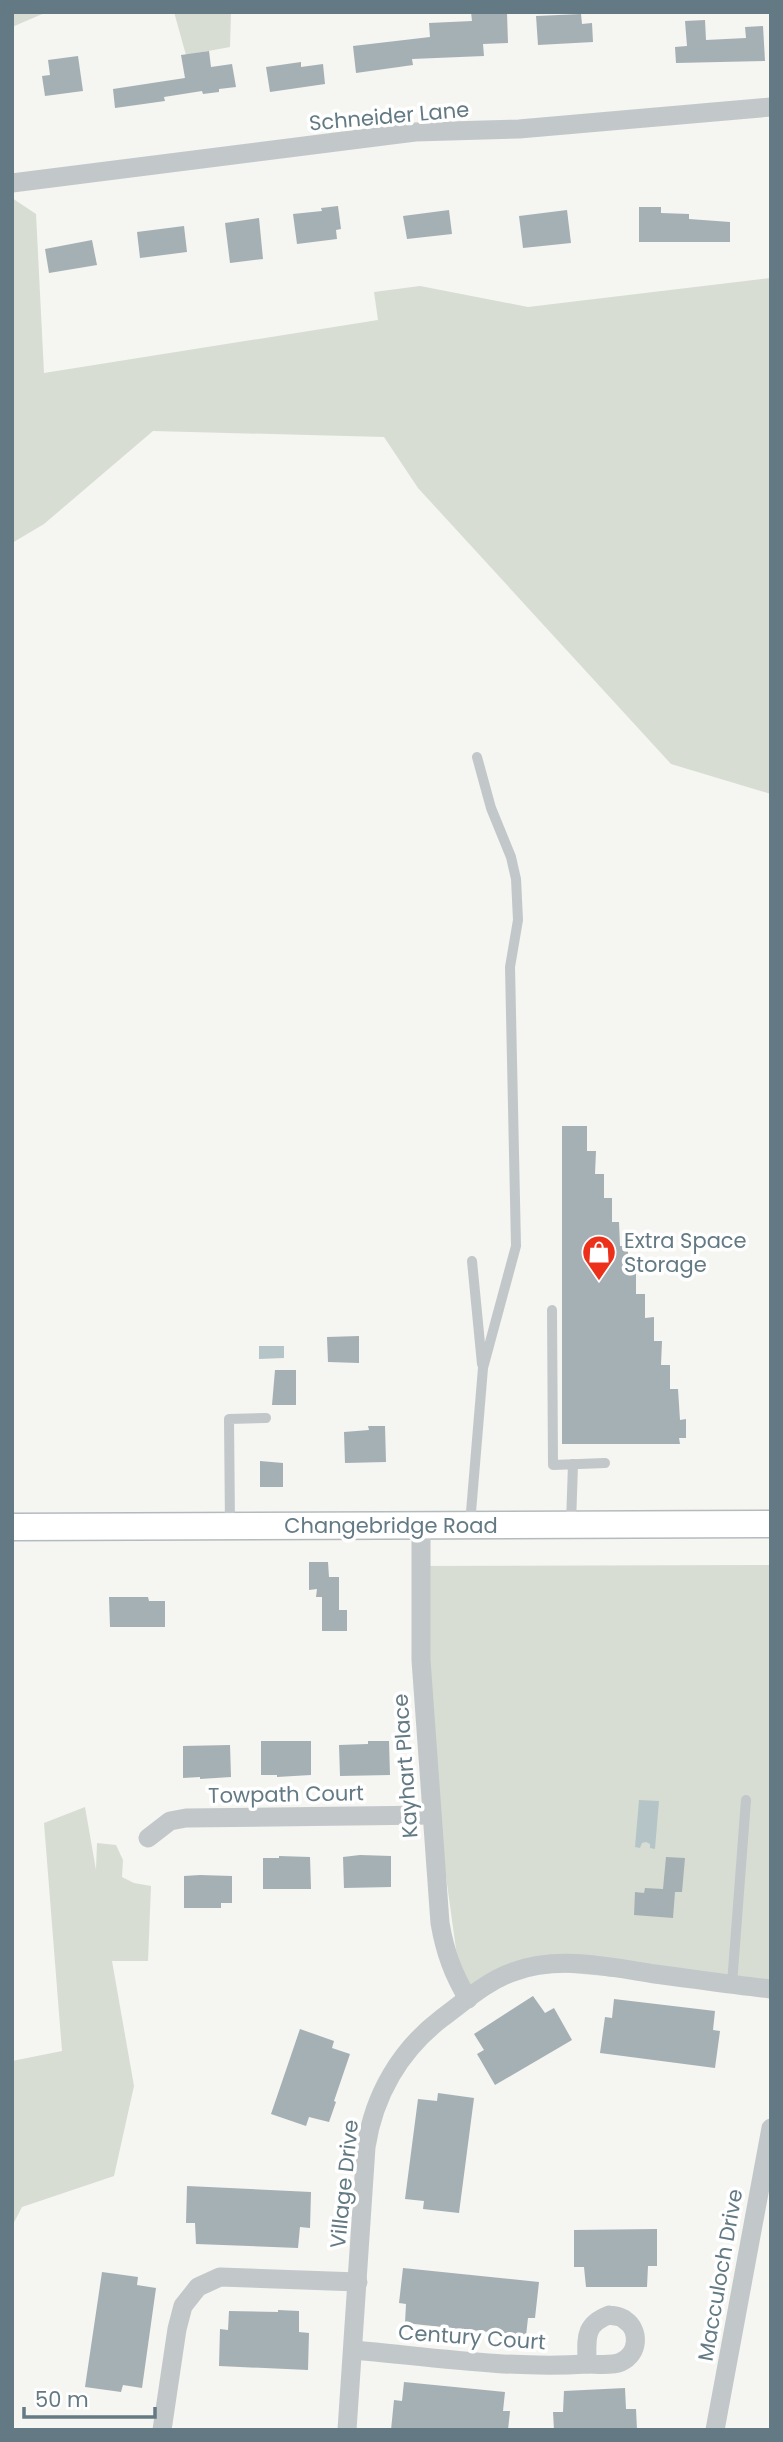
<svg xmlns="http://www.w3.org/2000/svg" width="783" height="2442" viewBox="0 0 783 2442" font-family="Poppins,sans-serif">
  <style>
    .green { fill: #d7ddd2 }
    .water { fill: #b5c5c7 }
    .building { fill: #a5b0b4 }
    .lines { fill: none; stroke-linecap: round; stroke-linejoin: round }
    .secondary-casing { stroke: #b4bbbe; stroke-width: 29 }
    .service { stroke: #c2c7c9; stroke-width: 10 }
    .minor { stroke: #c2c7c9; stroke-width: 19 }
    .secondary { stroke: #fff; stroke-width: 26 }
    .labels { text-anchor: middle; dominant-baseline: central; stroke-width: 7; stroke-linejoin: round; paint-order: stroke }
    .street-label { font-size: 21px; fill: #637a84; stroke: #fff }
    .poi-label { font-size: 21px; fill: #637a84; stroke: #fff; text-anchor: start }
  </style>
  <rect width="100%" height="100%" fill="#f5f5f1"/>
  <!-- green -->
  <g class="green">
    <polygon points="12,12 47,12 12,27"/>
    <polygon points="174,12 231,12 230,47 186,55"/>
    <polygon points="12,198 36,214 44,373 378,320 374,292 420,286 528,307 771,278 771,794 671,764 418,488 384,437 153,431 44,524 12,543"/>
    <polygon points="771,1565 771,1991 537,1970 462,1993 419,1679 415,1566"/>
    <polygon points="85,1807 96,1870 97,1843 116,1845 123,1860 122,1877 134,1883 151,1886 148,1961 112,1961 134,2086 114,2176 22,2207 12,2226 12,2061 62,2051 44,1823"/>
  </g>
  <!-- water -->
  <g class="water">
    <polygon points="259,1346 284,1346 284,1358 259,1359"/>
    <polygon points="639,1800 659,1801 655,1849 650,1848 650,1844 646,1842 642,1843 640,1848 635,1847"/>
  </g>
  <!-- building -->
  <g class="building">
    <polygon points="471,12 507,13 508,43 483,44 484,56 412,59 413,65 356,73 353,46 430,37 429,23 472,21"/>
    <polygon points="581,14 582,24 592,23 593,42 538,45 536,16"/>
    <polygon points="705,20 706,40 746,38 745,27 763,26 765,61 676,63 675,47 687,46 685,21"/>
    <polygon points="209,51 211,67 232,64 236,87 219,89 219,92 203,94 202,91 164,97 165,101 115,108 113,89 185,78 181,55"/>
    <polygon points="78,56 83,91 45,96 42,76 50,75 48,60"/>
    <polygon points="301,62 301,67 323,64 325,84 270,92 266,67"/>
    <polygon points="338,206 341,229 336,230 337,239 297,244 293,214 322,211 321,208"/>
    <polygon points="639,207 661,207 661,213 689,214 689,219 730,222 730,242 639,242"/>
    <polygon points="449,210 452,234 407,239 403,216"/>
    <polygon points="567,210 571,243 523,248 519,216"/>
    <polygon points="259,218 263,259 230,263 225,223"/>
    <polygon points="184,226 187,252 140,258 137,232"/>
    <polygon points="92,240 97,265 49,273 45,249"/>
    <polygon points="562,1126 587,1126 587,1151 596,1151 595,1174 604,1174 604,1198 612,1198 612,1222 619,1222 620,1246 628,1246 628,1270 636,1270 636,1294 645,1294 645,1318 654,1317 654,1341 662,1341 661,1365 670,1365 670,1389 678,1389 680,1420 686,1419 686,1438 679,1438 680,1444 562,1444"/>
    <polygon points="359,1336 359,1363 328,1362 327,1337"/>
    <polygon points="275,1370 296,1370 296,1405 272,1405"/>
    <polygon points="368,1426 385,1426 386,1462 345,1463 344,1432 369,1430"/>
    <polygon points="260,1461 283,1463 283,1487 260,1487"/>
    <polygon points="309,1562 328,1562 329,1577 339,1577 339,1610 347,1610 347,1631 322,1631 322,1597 316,1597 317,1589 309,1590"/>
    <polygon points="109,1597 148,1597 149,1601 165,1601 165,1627 110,1627"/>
    <polygon points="261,1741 311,1741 311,1775 277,1777 277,1775 261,1775"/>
    <polygon points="368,1741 389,1741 390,1775 340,1776 339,1745 368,1744"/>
    <polygon points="230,1745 231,1777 200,1779 200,1777 183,1778 183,1746"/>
    <polygon points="360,1855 391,1856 391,1887 344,1888 343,1857"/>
    <polygon points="279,1856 310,1857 311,1889 263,1889 263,1858 279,1858"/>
    <polygon points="666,1857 685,1858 682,1892 675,1892 673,1918 634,1915 635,1892 644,1893 645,1888 663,1889"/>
    <polygon points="200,1875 232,1876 232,1903 221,1903 221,1908 184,1908 184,1876"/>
    <polygon points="533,1996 545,2013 554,2008 572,2040 495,2085 477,2054 484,2050 474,2034"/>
    <polygon points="614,1999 715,2011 713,2030 720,2031 715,2068 600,2053 605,2017 612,2018"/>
    <polygon points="300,2029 334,2041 332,2048 350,2054 334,2101 336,2102 329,2122 309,2117 306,2126 271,2114"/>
    <polygon points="438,2093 474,2098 459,2213 423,2209 424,2201 405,2199 418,2099 437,2101"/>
    <polygon points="187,2186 311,2192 310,2228 300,2227 298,2248 196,2244 195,2223 186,2223"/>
    <polygon points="657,2229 657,2266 648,2266 647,2287 586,2287 584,2267 574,2267 574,2230"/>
    <polygon points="403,2268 539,2282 535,2318 528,2318 526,2336 405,2323 406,2304 399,2303"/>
    <polygon points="102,2272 138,2277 137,2285 156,2288 142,2388 123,2385 121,2392 85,2387"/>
    <polygon points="278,2310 299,2311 299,2332 309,2333 308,2370 219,2366 220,2329 228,2330 229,2311 278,2312"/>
    <polygon points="404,2382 505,2392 503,2411 510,2411 508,2430 391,2430 394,2400 402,2401"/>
    <polygon points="625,2388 626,2409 636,2409 637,2430 554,2430 553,2412 563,2412 564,2391"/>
  </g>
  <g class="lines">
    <!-- secondary casing -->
    <g class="secondary-casing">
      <polyline id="secondary" points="12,1527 771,1524"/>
    </g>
    <!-- service -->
    <g class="service">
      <polyline points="472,1261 482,1364"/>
      <polyline points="552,1310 553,1465 605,1463"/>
      <polyline points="470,1524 483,1368 516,1246 510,967 518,920 516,879 511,857 491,808 477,757"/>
      <polyline points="571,1524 573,1464"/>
      <polyline points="230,1525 229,1419 266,1418"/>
      <polyline points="732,1984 746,1800"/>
    </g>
    <!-- minor -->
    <g class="minor">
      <polyline points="12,183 415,132 519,129 771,107"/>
      <path d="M421 1525V1660L440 1923C445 1952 453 1974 468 1999"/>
      <polyline points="148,1838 170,1821 186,1818 431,1815"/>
      <path d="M609 2315C615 2316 621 2316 625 2320 640 2330 639 2354 621 2362 612 2366 597 2364 587 2364 587 2339 583 2325 609 2315Z"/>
      <path d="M354 2350C431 2357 510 2369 587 2364"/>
      <polyline points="162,2430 177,2329 183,2306 198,2287 220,2277 358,2282"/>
      <path d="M347 2430 366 2147C374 2095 400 2050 442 2018 465 2001 487 1981 513 1972 558 1955 610 1967 655 1974 694 1979 732 1985 771 1989"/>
      <polyline points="715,2430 771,2128"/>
    </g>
    <!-- secondary -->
    <use href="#secondary" class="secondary"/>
  </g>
  <!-- icons -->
  <defs>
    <g id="shop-pin" transform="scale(1.75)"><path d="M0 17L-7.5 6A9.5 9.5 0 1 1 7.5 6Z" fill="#ed301a" stroke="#fff"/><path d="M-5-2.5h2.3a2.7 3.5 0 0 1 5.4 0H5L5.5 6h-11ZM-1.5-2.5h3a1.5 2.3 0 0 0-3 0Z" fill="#fff"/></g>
  </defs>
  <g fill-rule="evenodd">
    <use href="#shop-pin" x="599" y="1252"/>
  </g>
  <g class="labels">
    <!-- street labels -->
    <g class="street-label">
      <text transform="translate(389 116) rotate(-5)">Schneider Lane</text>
      <text x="391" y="1525">Changebridge Road</text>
      <text transform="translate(405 1766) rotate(-94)">Kayhart Place</text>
      <text transform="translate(286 1794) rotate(-1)">Towpath Court</text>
      <text transform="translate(344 2184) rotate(-84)">Village Drive</text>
      <text transform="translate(720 2275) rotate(-80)">Macculoch Drive</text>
      <text transform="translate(472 2337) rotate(4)">Century Court</text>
    </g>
    <!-- poi labels -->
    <g class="poi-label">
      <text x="624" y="1240">Extra Space<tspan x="624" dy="24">Storage</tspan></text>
    </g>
  </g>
  <!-- border -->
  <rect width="783" height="2442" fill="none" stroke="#637a84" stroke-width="28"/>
  <!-- scale -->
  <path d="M24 2407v10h131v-10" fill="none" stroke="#637a84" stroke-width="3.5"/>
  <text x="35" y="2407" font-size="21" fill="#637a84" stroke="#ffffff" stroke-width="5" paint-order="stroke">50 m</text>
</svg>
